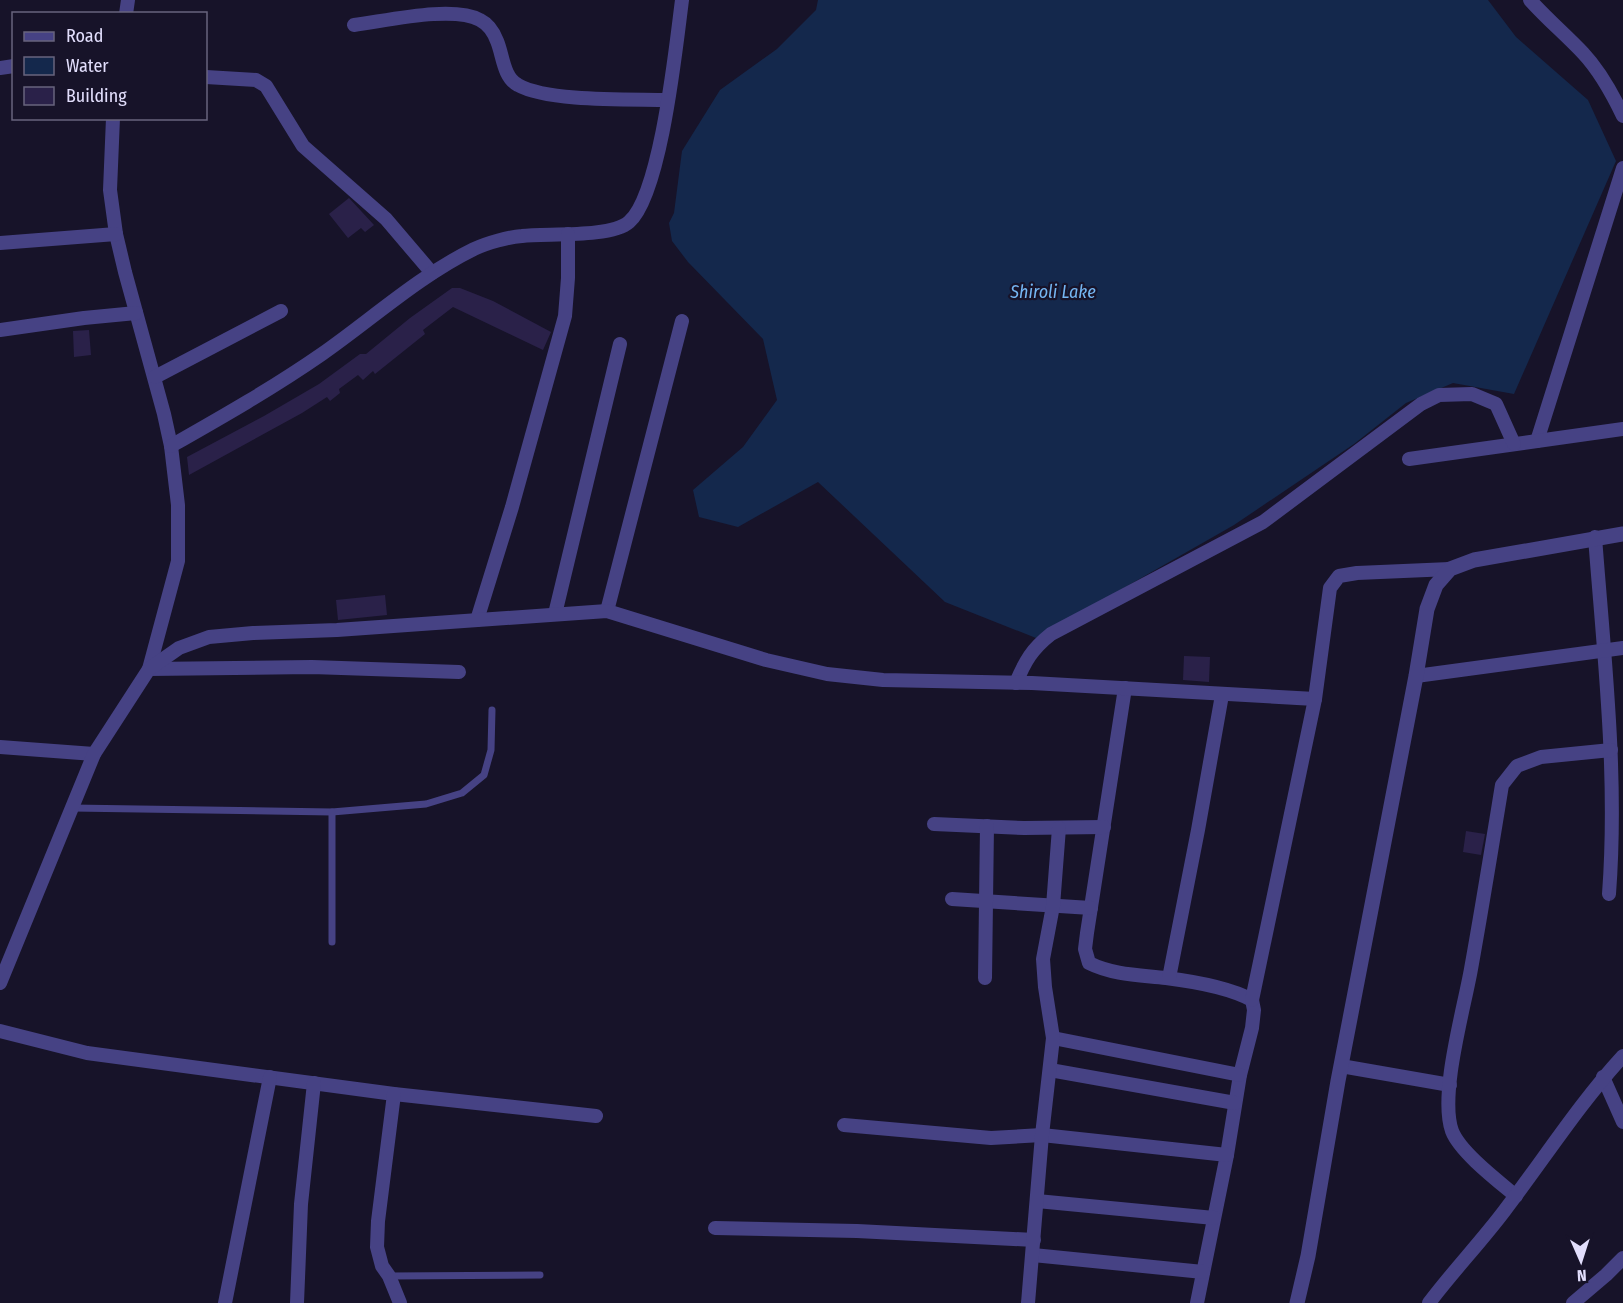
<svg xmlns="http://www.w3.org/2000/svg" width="1623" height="1303" viewBox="0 0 1623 1303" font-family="'Fira Sans Condensed',sans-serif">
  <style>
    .water { fill: #14284c }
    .building { fill: #2a2149 }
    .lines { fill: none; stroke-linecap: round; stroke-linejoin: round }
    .service { stroke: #464284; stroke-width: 7 }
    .minor { stroke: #464284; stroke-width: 14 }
    .tertiary { stroke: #464284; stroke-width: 15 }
    .labels { text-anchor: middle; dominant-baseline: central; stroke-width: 4.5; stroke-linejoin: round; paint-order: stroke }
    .water-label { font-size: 18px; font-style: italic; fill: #75b6f3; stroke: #171329 }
  </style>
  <rect width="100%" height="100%" fill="#171329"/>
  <!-- water -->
  <polygon class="water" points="818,0 1488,0 1516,37 1588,100 1616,161 1514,394 1453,383 1406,403 1354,444 1234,525 1036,638 945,602 818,482 738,527 699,517 693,490 743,447 777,400 763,339 688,262 672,241 669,223 674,213 682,151 720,90 777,49 816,10"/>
  <!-- building -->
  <g class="building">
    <polygon points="349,198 374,225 365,232 361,228 348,238 329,214"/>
    <polygon points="452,288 460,288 493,301 551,332 543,350 453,307 423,330 425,334 375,374 373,371 363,380 358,375 339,389 340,393 330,401 327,397 302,413 189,475 187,457 264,416 319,384 360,354 366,354 410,318"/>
    <polygon points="89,330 91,355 74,357 73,331"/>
    <polygon points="385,595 387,615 338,620 336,600"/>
    <polygon points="1184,656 1210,657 1209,682 1183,680"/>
    <polygon points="1466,831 1485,834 1481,855 1463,852"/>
  </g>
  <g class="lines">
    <!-- service -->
    <g class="service">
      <polyline points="72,808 332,812 426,804 462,793 484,775 491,750 492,710"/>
      <polyline points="332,942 332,812"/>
      <polyline points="389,1276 540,1275"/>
    </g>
    <!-- minor -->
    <g class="minor">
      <path d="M1530 0C1547 19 1566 35 1583 53 1600 71 1612 93 1623 116"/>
      <polyline points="126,14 128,0"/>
      <path d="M354 25C386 21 453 5 480 20 488 24 494 33 497 41 503 55 503 77 518 85 548 102 630 99 667 100"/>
      <polyline points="0,68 14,66"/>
      <polyline points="206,77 256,80 266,86 303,146 386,219 432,273"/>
      <polyline points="113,118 110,190 116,234 125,272 164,414 171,446 178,505 178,561 149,669 312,667 459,672"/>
      <polyline points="0,243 116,234"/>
      <polyline points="0,330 84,318 136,313"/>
      <polyline points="155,377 281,311"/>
      <polyline points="1537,441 1623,168"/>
      <path d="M171 446C222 417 273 388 322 354 372 319 419 276 474 249 487 243 508 237 522 236 546 233 611 238 629 222 661 194 676 46 682 0"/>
      <polyline points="1409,459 1623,429"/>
      <path d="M1595 537C1604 656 1618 775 1609 894"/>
      <polyline points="607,611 682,321"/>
      <polyline points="555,614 620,344"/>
      <polyline points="477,620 512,507 565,316 568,278 568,234"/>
      <polyline points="1416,676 1623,648"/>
      <path d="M1016 683C1025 661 1032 649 1051 634L1263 522 1421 404 1439 395 1472 394 1496 404 1514 444"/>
      <path d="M1125 688 1087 933 1085 949 1089 963C1113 975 1140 975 1166 978 1190 981 1230 988 1252 1000L1254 1010 1252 1028 1240 1075 1227 1155 1197 1303"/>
      <polyline points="0,747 94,754"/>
      <polyline points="934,824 1024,828 1104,827"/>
      <polyline points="952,899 1091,908"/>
      <polyline points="985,978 987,826"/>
      <polyline points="1169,978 1198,830 1222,695"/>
      <polyline points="0,983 94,754 149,669 179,648 209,637 253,633 337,630 607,611 766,660 827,674 883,680 1032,683 1315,699"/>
      <polyline points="1252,1000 1315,699 1330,588 1339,576 1357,573 1450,569"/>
      <polyline points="0,1031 87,1053 394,1094 596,1116"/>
      <polyline points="1053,1038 1240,1075"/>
      <polyline points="1341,1066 1450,1085"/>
      <polyline points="1050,1070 1235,1103"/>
      <polyline points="1603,1077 1623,1122"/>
      <polyline points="394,1094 378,1221 377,1247 382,1266 389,1276 400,1303"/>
      <polyline points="844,1125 991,1138 1042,1135 1227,1155"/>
      <path d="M1516 1196C1498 1181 1460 1152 1452 1131 1439 1095 1464 1009 1471 969 1482 908 1492 846 1502 785L1517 766 1541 757 1611 750"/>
      <polyline points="1037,1201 1214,1218"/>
      <polyline points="715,1228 857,1231 1034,1240"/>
      <polyline points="1033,1255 1203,1272"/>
      <polyline points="225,1303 270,1077"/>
      <polyline points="297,1303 301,1204 314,1083"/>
      <polyline points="1028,1303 1042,1135 1053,1038 1045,987 1043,959 1053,906 1059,828"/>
      <path d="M1429 1303C1453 1271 1481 1242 1505 1210 1544 1159 1579 1104 1623 1056"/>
      <polyline points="1573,1303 1606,1275 1623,1258"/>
    </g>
    <!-- tertiary -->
    <polyline class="tertiary" points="1297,1303 1308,1256 1338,1081 1416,676 1427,609 1436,585 1450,569 1474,560 1623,534"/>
  </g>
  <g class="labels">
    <!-- water labels -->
    <g class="water-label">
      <text x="1053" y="292">Shiroli Lake</text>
    </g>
  </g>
  <!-- legend -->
  <rect x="12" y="12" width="195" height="108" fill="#171329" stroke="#68647d" stroke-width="1.5"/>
  <rect x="24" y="32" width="30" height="9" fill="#464284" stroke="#68647d" stroke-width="1.5"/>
  <text x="66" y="42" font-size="18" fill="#e2defc">Road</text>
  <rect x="24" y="57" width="30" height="18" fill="#14284c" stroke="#68647d" stroke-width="1.5"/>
  <text x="66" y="72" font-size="18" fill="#e2defc">Water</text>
  <rect x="24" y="87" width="30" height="18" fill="#2a2149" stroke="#68647d" stroke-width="1.5"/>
  <text x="66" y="102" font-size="18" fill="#e2defc">Building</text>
  <!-- north arrow -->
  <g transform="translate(1581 1261) rotate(177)" stroke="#171329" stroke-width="4.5" paint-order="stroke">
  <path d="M0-4.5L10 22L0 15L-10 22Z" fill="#e2defc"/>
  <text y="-9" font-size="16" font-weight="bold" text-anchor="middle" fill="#e2defc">N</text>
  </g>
</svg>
